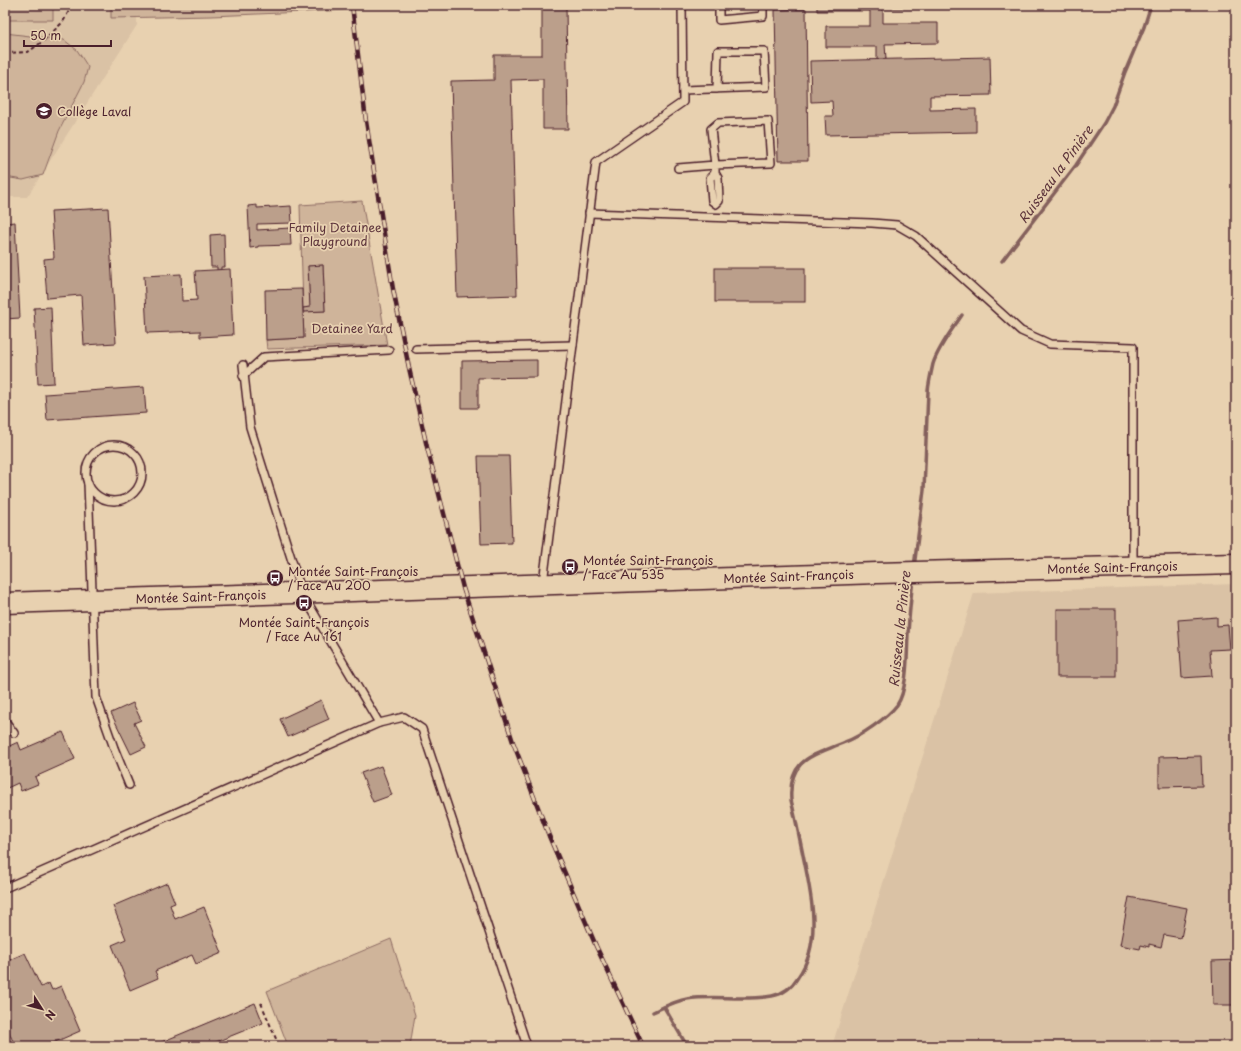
<svg xmlns="http://www.w3.org/2000/svg" width="1241" height="1051" viewBox="0 0 1241 1051" font-family="'Playpen Sans',sans-serif">
  <style>
    .built { fill: #dac2a5 }
    .green { fill: #cfb49a; stroke: #8c6a62 }
    .lines { fill: none; stroke-linecap: round; stroke-linejoin: round }
    .stream { stroke: #84605b; stroke-width: 3.5 }
    .building { fill: #bb9f8b; stroke: #4a1f2b }
    .lane-casing { stroke: #4a1f2b; stroke-width: 10 }
    .secondary-casing { stroke: #4a1f2b; stroke-width: 23 }
    .path { stroke: #4a1f2b; stroke-width: 2; stroke-dasharray: 4 3; stroke-linecap: butt }
    .lane { stroke: #e8d1b0; stroke-width: 7 }
    .secondary { stroke: #e8d1b0; stroke-width: 20 }
    .rail-casing { stroke: #4a1f2b; stroke-width: 4.5 }
    .rail { stroke: #e8d1b0; stroke-width: 3; stroke-dasharray: 9; stroke-linecap: butt }
    .labels { text-anchor: middle; dominant-baseline: central; stroke-width: 3.5; stroke-linejoin: round; paint-order: stroke }
    .poi-label { font-size: 12px; fill: #4a1f2b; stroke: #e8d1b0; text-anchor: start }
    .park-label { font-size: 12px; fill: #5e353c; stroke: #e8d1b0 }
    .street-label { font-size: 12px; fill: #4a1f2b; stroke: #e8d1b0 }
    .water-label { font-size: 13px; font-style: italic; fill: #5d353b; stroke: #e8d1b0 }
  </style>
  <rect width="100%" height="100%" fill="#e8d1b0"/>
  <filter id="ink" filterUnits="userSpaceOnUse"><feTurbulence type="fractalNoise" baseFrequency=".025" numOctaves="2"/><feDisplacementMap in="SourceGraphic" scale="8" xChannelSelector="R" yChannelSelector="G"/><feConvolveMatrix kernelMatrix="1 2 1 2 8 2 1 2 1" color-interpolation-filters="sRGB"/></filter>
  <g filter="url(#ink)">
    <!-- built -->
    <g class="built">
      <polygon points="5,5 137,5 137,25 27,197 5,197"/>
      <polygon points="1236,584 1236,1046 832,1046 974,593"/>
    </g>
    <!-- green -->
    <g class="green">
      <polygon points="6,5 53,5 53,20 5,20"/>
      <polygon points="111,5 347,5 348,10 212,16 111,18"/>
      <polygon points="5,33 64,40 77,50 88,67 84,82 59,131 43,175 23,180 5,177"/>
      <polygon points="362,201 387,345 267,349 266,340 304,338 303,312 325,311 323,265 308,266 310,307 303,308 300,205"/>
      <polygon points="391,939 415,1015 410,1046 288,1046 267,991"/>
    </g>
    <g class="lines">
      <!-- stream -->
      <g class="stream">
        <polyline points="1002,261 1076,165 1104,123 1113,106 1125,72 1144,27 1151,5"/>
        <path d="M914 567 924 490 928 391C929 382 931 373 933 364 939 346 952 330 962 315"/>
        <polyline points="664,1007 687,1046"/>
        <path d="M653 1012C664 1007 675 1001 687 999 715 995 744 1001 772 996 783 994 792 987 798 977 822 944 812 897 804 860 800 840 796 820 791 800 788 758 813 756 845 742 861 736 887 718 897 705 908 690 907 652 908 634 909 615 911 597 913 579"/>
      </g>
    </g>
    <!-- building -->
    <g class="building">
      <polygon points="817,5 936,5 936,8 883,8 883,23 938,23 938,43 885,44 886,59 877,59 877,47 826,47 826,26 870,26 870,11 817,11"/>
      <polygon points="542,7 566,7 568,129 543,129 543,79 511,80 517,295 457,297 451,81 494,80 494,55 542,55"/>
      <polygon points="806,9 808,161 778,161 775,10"/>
      <polygon points="990,57 991,95 930,96 930,110 976,109 976,132 826,135 825,116 833,116 832,101 811,102 810,61"/>
      <polygon points="257,205 257,208 291,206 292,223 257,224 257,230 290,228 291,245 258,246 258,247 250,248 248,206"/>
      <polygon points="108,208 116,343 84,345 81,295 47,298 44,259 54,258 51,211"/>
      <polygon points="15,222 20,318 5,319 5,223"/>
      <polygon points="224,234 225,267 221,267 221,270 217,270 217,267 211,267 210,235"/>
      <polygon points="323,265 325,311 303,312 303,308 310,307 308,266"/>
      <rect x="715" y="268" width="90" height="34"/>
      <polygon points="230,269 233,335 200,337 200,331 147,333 144,276 181,274 182,301 197,300 195,271"/>
      <polygon points="302,289 304,338 266,340 265,290"/>
      <polygon points="51,307 54,383 38,384 34,308"/>
      <polygon points="537,360 537,377 478,378 478,408 462,408 462,361"/>
      <polygon points="144,387 146,413 47,420 45,394"/>
      <polygon points="478,456 509,456 512,543 481,544"/>
      <rect x="1057" y="609" width="59" height="68"/>
      <polygon points="1217,617 1217,626 1228,625 1230,649 1210,650 1212,676 1182,678 1178,620"/>
      <polygon points="321,700 329,719 288,737 280,719"/>
      <polygon points="133,703 141,720 134,723 146,747 131,754 111,713"/>
      <polygon points="63,732 75,759 35,777 38,784 21,791 18,783 5,789 5,759 6,758 5,756 5,748 18,742 21,750"/>
      <polygon points="1201,756 1202,786 1159,787 1159,757"/>
      <polygon points="381,766 392,795 373,802 361,773"/>
      <polygon points="167,883 175,903 170,905 175,919 204,907 222,953 196,964 192,955 155,971 158,978 130,990 112,945 126,939 113,906"/>
      <polygon points="1129,897 1187,908 1181,938 1164,935 1161,947 1149,944 1149,947 1141,945 1140,949 1120,945"/>
      <polygon points="25,953 41,987 49,983 52,990 61,986 80,1031 46,1046 15,1046 5,1023 5,962"/>
      <polygon points="1236,960 1236,1005 1213,1005 1212,961"/>
      <polygon points="255,1003 263,1023 211,1044 212,1046 152,1046"/>
      <polygon points="89,1041 91,1046 76,1046"/>
    </g>
    <g class="lines">
      <!-- lane casing -->
      <g class="lane-casing">
        <g id="lane">
          <polyline points="719,5 719,20 763,16 763,5"/>
          <polyline points="683,90 766,87 764,51 718,51 717,89"/>
          <polyline points="678,168 715,165 771,163 768,121 718,123 711,129 715,165 715,173"/>
          <polygon points="715,173 718,178 719,201 716,204 712,201 710,178"/>
          <polyline points="589,213 872,223 897,225 916,236 1021,331 1050,344 1133,347 1133,566"/>
          <polyline points="416,349 573,345"/>
          <polyline points="243,365 250,427 302,593 379,723"/>
          <polyline points="243,376 264,357 389,350"/>
          <circle cx="114" cy="473" r="28"/>
          <polyline points="88,483 96,697 114,748 129,785"/>
          <polyline points="543,583 596,162 683,102 682,5"/>
          <polyline points="5,721 14,733"/>
          <polyline points="5,888 379,723 404,717 422,729 527,1046"/>
        </g>
      </g>
      <!-- secondary casing -->
      <g class="secondary-casing">
        <g id="secondary">
          <path id="s1" d="M5 603 877 573 1236 564"/>
        </g>
      </g>
      <!-- path -->
      <g class="path">
        <polyline points="5,53 28,52 42,42 63,22 72,5"/>
        <polyline points="261,1003 279,1046"/>
      </g>
      <!-- lane -->
      <use href="#lane" class="lane"/>
      <!-- secondary -->
      <use href="#secondary" class="secondary"/>
      <!-- rail casing -->
      <g class="rail-casing">
        <polyline id="rail" points="352,5 366,121 393,289 409,368 427,447 463,588 513,742 549,836 596,946 643,1046"/>
      </g>
      <!-- rail -->
      <use href="#rail" class="rail"/>
    </g>
  </g>
  <!-- icons -->
  <defs>
    <g id="school-disc" transform="scale(0.9)"><circle r="9.5" fill="#4a1f2b" stroke="#e8d1b0"/><path d="M0-5L7-2L0 1L-7-2ZM-4 1L0 2.5L4 1V4Q0 6-4 4Z" fill="#fff"/></g>
    <g id="bus-disc" transform="scale(0.9)"><circle r="9.5" fill="#4a1f2b" stroke="#e8d1b0"/><path d="M-5-6H5V4H4V6H2V4H-2V6H-4V4H-5ZM-3.5-4V0h7V-4ZM-3.5 1.2v1.5H-2V1.2ZM2 1.2v1.5H3.5V1.2Z" fill="#fff"/></g>
  </defs>
  <g fill-rule="evenodd">
    <use href="#school-disc" x="44" y="111"/>
    <use href="#bus-disc" x="570" y="567"/>
    <use href="#bus-disc" x="275" y="578"/>
    <use href="#bus-disc" x="304" y="603"/>
  </g>
  <g class="labels">
    <!-- poi labels -->
    <g class="poi-label">
      <text x="57" y="111">Collège Laval</text>
      <text x="583" y="560">Montée Saint-François<tspan x="583" dy="14">/ Face Au 535</tspan></text>
      <text x="288" y="571">Montée Saint-François<tspan x="288" dy="14">/ Face Au 200</tspan></text>
      <text x="304" y="622" text-anchor="middle">Montée Saint-François<tspan x="304" dy="14">/ Face Au 161</tspan></text>
    </g>
    <!-- park labels -->
    <g class="park-label">
      <text x="335" y="227">Family Detainee<tspan x="335" dy="14">Playground</tspan></text>
      <text x="352" y="328">Detainee Yard</text>
    </g>
    <!-- street labels -->
    <g class="street-label">
      <text stroke="none"><textPath href="#s1" startOffset="1108">Montée Saint-François</textPath></text>
      <text stroke="none"><textPath href="#s1" startOffset="784">Montée Saint-François</textPath></text>
      <text stroke="none"><textPath href="#s1" startOffset="196">Montée Saint-François</textPath></text>
    </g>
    <!-- water labels -->
    <g class="water-label">
      <text transform="translate(1055 174) rotate(-54)">Ruisseau la Pinière</text>
      <text transform="translate(899 629) rotate(-84)">Ruisseau la Pinière</text>
    </g>
  </g>
  <!-- margin -->
  <rect width="1241" height="1051" fill="none" stroke="#e8d1b0" stroke-width="20"/>
  <rect x="10" y="10" width="1221" height="1031" fill="none" stroke="#4a1f2b" stroke-width="1.5" filter="url(#ink)"/>
  <!-- north arrow -->
  <g transform="translate(42 1009) rotate(126)" stroke="#e8d1b0" stroke-width="3" paint-order="stroke">
  <path d="M0-3L7 15L0 10L-7 15Z" fill="#4a1f2b"/>
  <text y="-6" font-size="11" font-weight="bold" text-anchor="middle" fill="#4a1f2b">N</text>
  </g>
  <!-- scale -->
  <path d="M24 40v6h87v-6" fill="none" stroke="#4a1f2b" stroke-width="2"/>
  <text x="30" y="40" font-size="12" fill="#4a1f2b" stroke="#e8d1b0" stroke-width="3" paint-order="stroke">50 m</text>
</svg>
